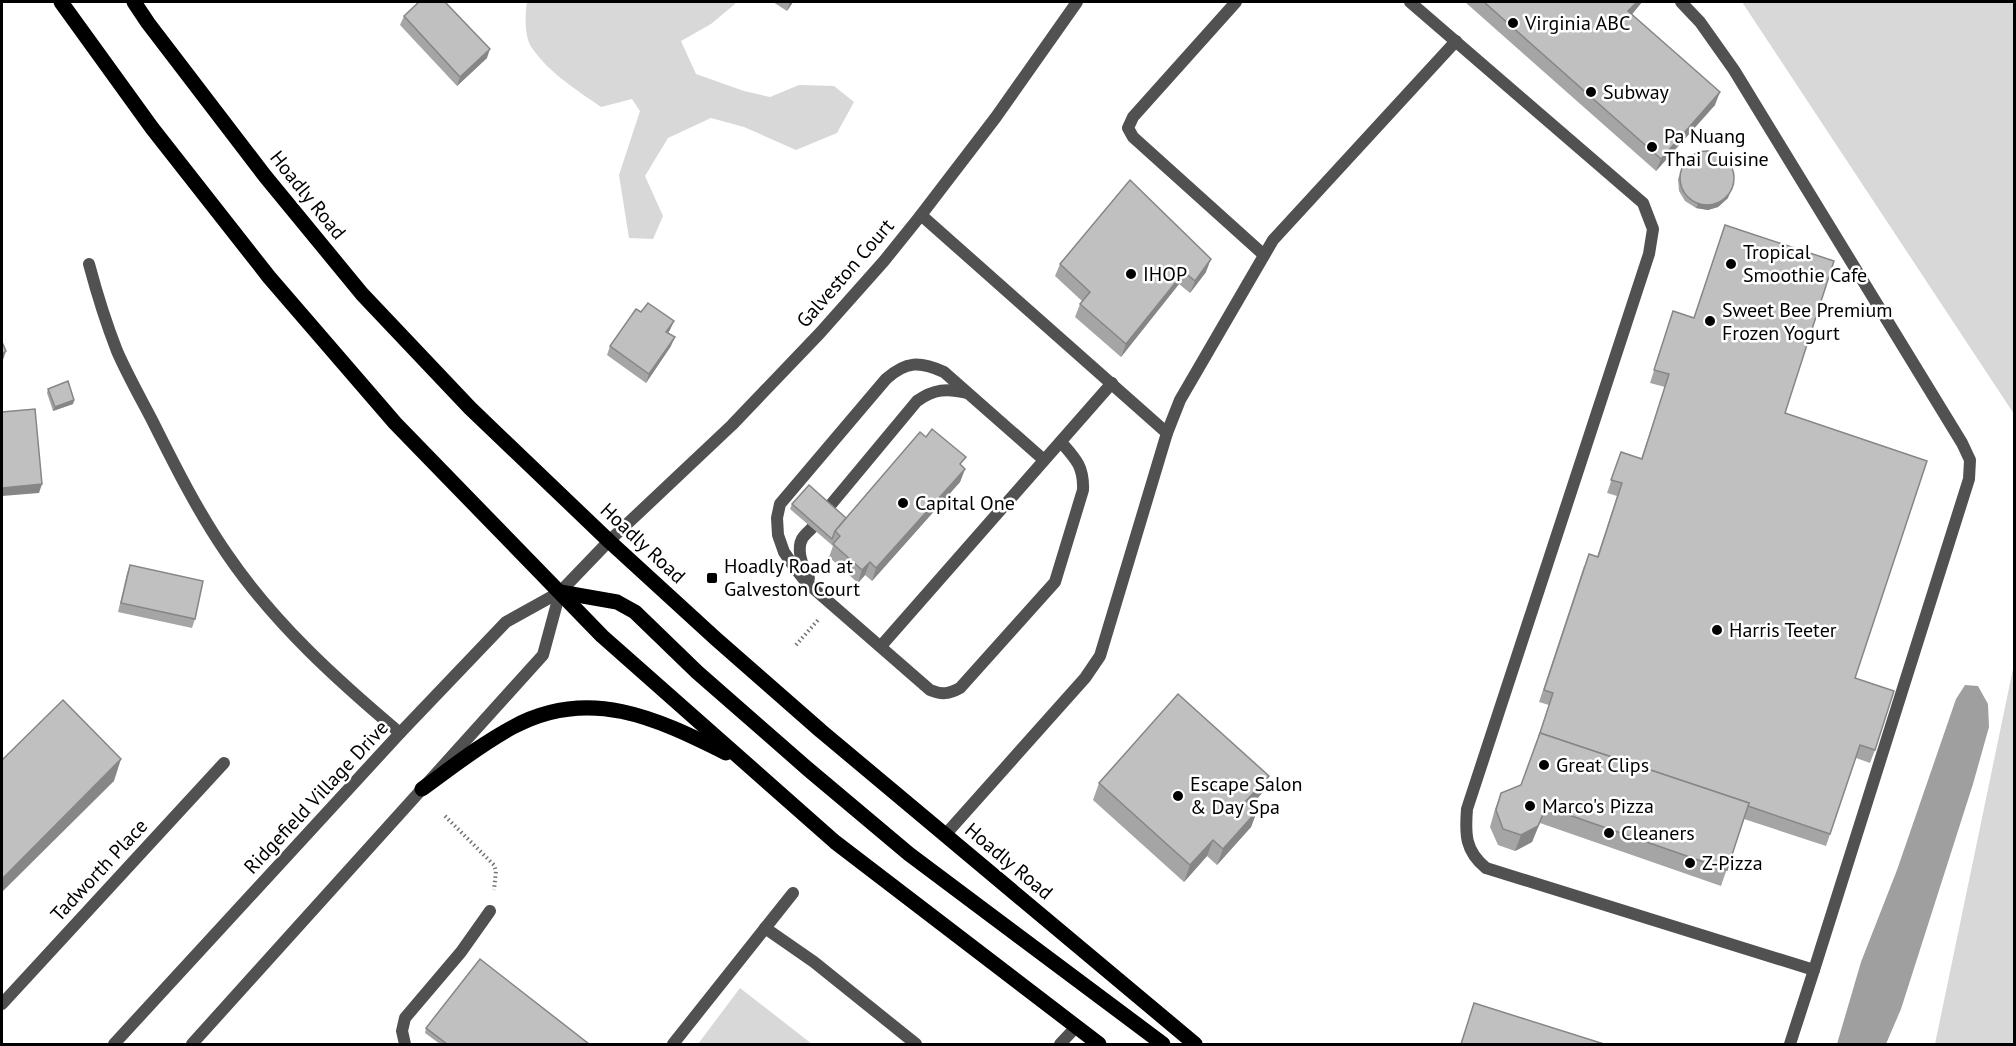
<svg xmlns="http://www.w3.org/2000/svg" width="2016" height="1046" viewBox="0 0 2016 1046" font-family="'PT Sans',sans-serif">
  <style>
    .green { fill: #d8d8d8 }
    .water { fill: #9f9f9f }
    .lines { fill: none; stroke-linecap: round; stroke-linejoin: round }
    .path { stroke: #737373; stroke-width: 4; stroke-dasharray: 1.5 3; stroke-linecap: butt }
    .service { stroke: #515151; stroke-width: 12 }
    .minor { stroke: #515151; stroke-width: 12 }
    .primary { stroke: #000; stroke-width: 15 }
    .wall { fill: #a5a5a5 }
    .shaded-wall { fill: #868686 }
    .building { fill: #c0c0c0; stroke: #868686; stroke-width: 1.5 }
    .poi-dot { fill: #000; stroke: #fff; stroke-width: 2 }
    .labels { text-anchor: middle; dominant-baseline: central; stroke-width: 5; stroke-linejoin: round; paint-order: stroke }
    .poi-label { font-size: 20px; fill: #000; stroke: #fff; text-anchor: start }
    .street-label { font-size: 20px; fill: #000; stroke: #fff }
  </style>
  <rect width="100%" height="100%" fill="#fff"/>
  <!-- green -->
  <g class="green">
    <path d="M527 2H735V4L711 24 681 41 696 74 744 91 770 97 799 85 834 86 854 102 837 133 796 150 744 127 711 118 668 138 645 176 663 216 653 239 629 238 619 175 640 111 632 99 601 107C577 90 549 73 532 48 524 37 525 14 527 2Z"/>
    <polygon points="1742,2 2014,2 2014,414"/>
    <polygon points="2014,664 2014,1044 1935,1044"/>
    <polygon points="740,988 812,1044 698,1044"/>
  </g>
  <!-- water -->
  <polygon class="water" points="1965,685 1978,686 1988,704 1989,727 1973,784 1901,1009 1886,1044 1837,1044 1861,962 1897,870 1956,699"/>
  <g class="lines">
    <!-- path -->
    <g class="path">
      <polyline points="796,645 818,620"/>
      <polyline points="445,816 494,865 496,871 494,890"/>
    </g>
    <!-- service -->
    <g class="service">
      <polyline points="1236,2 1133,117 1128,128 1133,137 1264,255"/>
      <path d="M1410 2 1643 203 1653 229 1649 254 1467 809C1465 834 1465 851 1486 868L1814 970 1790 1044"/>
      <polyline points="1681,2 1700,22 1734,70 1962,443 1970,460 1969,479 1814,970"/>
      <polyline points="921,215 1167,433"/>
      <path d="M89 264C97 294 106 323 117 351 127 374 140 397 152 420 175 466 198 512 227 554 274 623 337 680 400 733"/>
      <path d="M1044 460 944 372C920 361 906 361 886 379L780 504 777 518 778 535 784 552 795 568 806 582 930 690C942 695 949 694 960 688L1055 582 1083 490C1084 466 1075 458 1061 442"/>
      <path d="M828 508 917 401C934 389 947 388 967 393"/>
      <path d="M809 578C803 567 796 551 802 539 804 535 809 531 812 528"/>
      <polyline points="881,646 1112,383"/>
      <polyline points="945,835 1085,678 1100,656 1167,433 1180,400 1273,240 1456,41"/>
      <polyline points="765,928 814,962 916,1044"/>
      <polyline points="405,1044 402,1031 405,1018 461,952 490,911"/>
      <polyline points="673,1044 793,893"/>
      <polyline points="1060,1044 1076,1027"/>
    </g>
    <!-- minor -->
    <g class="minor">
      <polyline points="2,1004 224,763"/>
      <polyline points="114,1044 400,733 506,622 560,592 609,541 732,425 820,333 884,261 921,215 996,117 1077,2"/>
      <polyline points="192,1044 543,655 560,592"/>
    </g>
    <!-- primary -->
    <g class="primary">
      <polyline points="61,2 152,128 269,277 395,423 602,636 835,842 1099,1044"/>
      <polyline points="134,2 148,23 265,176 362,294 470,408 609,541 715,638 821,731 1195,1044"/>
      <polyline points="560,592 617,602 635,612 697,672 809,770 909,854 1163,1044"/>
      <path d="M422 789C451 768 481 744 513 727 589 686 656 718 726 753"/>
    </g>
  </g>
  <!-- wall -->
  <g class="wall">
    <polygon points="773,2 793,2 787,11"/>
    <polygon points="1465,2 1642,2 1632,14 1715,105 1656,171"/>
    <polygon points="404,16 487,58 457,86 400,25"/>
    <polygon points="1684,164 1728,198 1718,207 1708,210 1696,208 1685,201 1679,191 1678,179"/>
    <polygon points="1725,225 1785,413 1855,678 1875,750 1870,763 1856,758 1826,846 1744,819 1721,886 1540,823 1532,842 1515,851 1498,845 1490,827 1495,809 1501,793 1521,785 1535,746 1549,705 1539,702 1584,566 1597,557 1617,496 1607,493 1621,452 1641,459 1665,387 1650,383 1673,311 1694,318"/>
    <polygon points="1060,264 1206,272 1190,293 1179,284 1121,357 1075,317 1080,304 1082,301 1055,276"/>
    <polygon points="641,312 674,321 668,333 671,346 646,383 607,355 610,346"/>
    <polygon points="48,389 74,400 73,404 53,411 47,393"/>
    <polygon points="962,466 965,469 960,482 872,581 865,575 858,583 829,557 833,546 790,509 792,504 846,518"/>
    <polygon points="130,565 195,619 192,628 118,612 127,573"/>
    <polygon points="1099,783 1263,792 1251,805 1257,811 1251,827 1217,865 1207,856 1184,882 1093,800"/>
    <polygon points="426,1028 589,1044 440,1044 425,1033"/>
  </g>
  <!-- shaded-wall -->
  <g class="shaded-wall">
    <polygon points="790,2 793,2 787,11"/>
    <polygon points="1637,2 1642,2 1624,24 1628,11"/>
    <polygon points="490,49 487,58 457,86 460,77"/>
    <polygon points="1720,92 1715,105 1656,171 1661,159"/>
    <polygon points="1734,183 1728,198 1718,207 1708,210 1696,208 1698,204"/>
    <polygon points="1211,259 1206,272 1190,293 1195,281"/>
    <polygon points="1184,272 1179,284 1121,357 1126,344"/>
    <polygon points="674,321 670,330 663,340 666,332"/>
    <polygon points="675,337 671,346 646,383 649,374"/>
    <polygon points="6,351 3,360 2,361 2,354"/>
    <polygon points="74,400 73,404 53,411 55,407"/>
    <polygon points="965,469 960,482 872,581 876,568"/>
    <polygon points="42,484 39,493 2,496 2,488"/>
    <polygon points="870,562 865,575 858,583 862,570"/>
    <polygon points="121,759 114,781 2,892 2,879"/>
    <polygon points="1269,776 1263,792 1241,817 1246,801"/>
    <polygon points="1546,807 1532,842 1515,851 1521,835"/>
    <polygon points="1257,811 1251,827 1217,865 1223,849"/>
    <polygon points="1213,840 1207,856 1184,882 1190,865"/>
  </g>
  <!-- building -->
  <g class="building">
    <polygon points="419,2 445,2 490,49 460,77 404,16"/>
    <polygon points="1484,2 1637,2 1628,11 1720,92 1661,159"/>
    <circle cx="1707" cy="178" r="27"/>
    <polygon points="1130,180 1211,259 1195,281 1184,272 1126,344 1080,304 1090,292 1060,264"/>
    <polygon points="1725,225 1834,261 1785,413 1927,461 1855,678 1894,691 1875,750 1860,745 1830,834 1748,806 1749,803 1540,733 1539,736 1553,693 1544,690 1589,554 1598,557 1622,483 1611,480 1621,452 1642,459 1669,374 1654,370 1673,311 1694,318"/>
    <polygon points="648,303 674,321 666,332 675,337 649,374 610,346 636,309 641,312"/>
    <polygon points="2,342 6,351 2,354"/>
    <polygon points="68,381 74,400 55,407 48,389"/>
    <polygon points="35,409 42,484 2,488 2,412"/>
    <polygon points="932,429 966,457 960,464 965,469 876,568 870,562 862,570 833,544 840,536 835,531 920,432 926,437"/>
    <polygon points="809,485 846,518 835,531 832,539 792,504"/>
    <polygon points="130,565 203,581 195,619 121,603"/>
    <polygon points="1178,694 1269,776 1246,801 1257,811 1223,849 1213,840 1190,865 1099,783"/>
    <polygon points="63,700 121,759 2,879 2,760"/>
    <polygon points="1540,733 1749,803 1727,870 1546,807 1538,826 1521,835 1503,829 1496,810 1501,793 1521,785"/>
    <polygon points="480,959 589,1044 447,1044 426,1028"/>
    <polygon points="1474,1003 1604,1044 1461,1044"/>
  </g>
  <!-- markers -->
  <g class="poi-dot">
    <circle cx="1513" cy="23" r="6"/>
    <circle cx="1591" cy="92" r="6"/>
    <circle cx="1652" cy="147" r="6"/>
    <circle cx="1731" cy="264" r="6"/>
    <circle cx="1131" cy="274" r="6"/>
    <circle cx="1710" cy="321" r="6"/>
    <circle cx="903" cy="503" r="6"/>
    <rect x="706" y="572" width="12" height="12" rx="3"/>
    <circle cx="1717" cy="630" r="6"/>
    <circle cx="1544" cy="765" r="6"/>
    <circle cx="1178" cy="796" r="6"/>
    <circle cx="1530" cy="806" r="6"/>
    <circle cx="1609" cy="833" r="6"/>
    <circle cx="1690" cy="863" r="6"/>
  </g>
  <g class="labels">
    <!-- poi labels -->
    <g class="poi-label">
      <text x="1525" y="23">Virginia ABC</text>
      <text x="1603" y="92">Subway</text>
      <text x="1664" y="136">Pa Nuang<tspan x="1664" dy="23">Thai Cuisine</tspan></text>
      <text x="1743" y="252">Tropical<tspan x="1743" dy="23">Smoothie Cafe</tspan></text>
      <text x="1143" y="274">IHOP</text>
      <text x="1722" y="310">Sweet Bee Premium<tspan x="1722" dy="23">Frozen Yogurt</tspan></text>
      <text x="915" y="503">Capital One</text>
      <text x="724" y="566">Hoadly Road at<tspan x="724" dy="23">Galveston Court</tspan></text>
      <text x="1729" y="630">Harris Teeter</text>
      <text x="1556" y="765">Great Clips</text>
      <text x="1190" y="784">Escape Salon<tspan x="1190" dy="23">&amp; Day Spa</tspan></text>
      <text x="1542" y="806">Marco's Pizza</text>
      <text x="1621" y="833">Cleaners</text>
      <text x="1702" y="863">Z-Pizza</text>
    </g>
    <!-- street labels -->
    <g class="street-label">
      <text transform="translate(308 195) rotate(51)">Hoadly Road</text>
      <text transform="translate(845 273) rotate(-49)">Galveston Court</text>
      <text transform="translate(643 543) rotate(43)">Hoadly Road</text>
      <text transform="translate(316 797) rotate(-47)">Ridgefield Village Drive</text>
      <text transform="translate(1009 861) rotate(40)">Hoadly Road</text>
      <text transform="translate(99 870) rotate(-47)">Tadworth Place</text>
    </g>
  </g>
  <!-- border -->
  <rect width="2016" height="1046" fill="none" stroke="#000000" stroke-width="6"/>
</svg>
